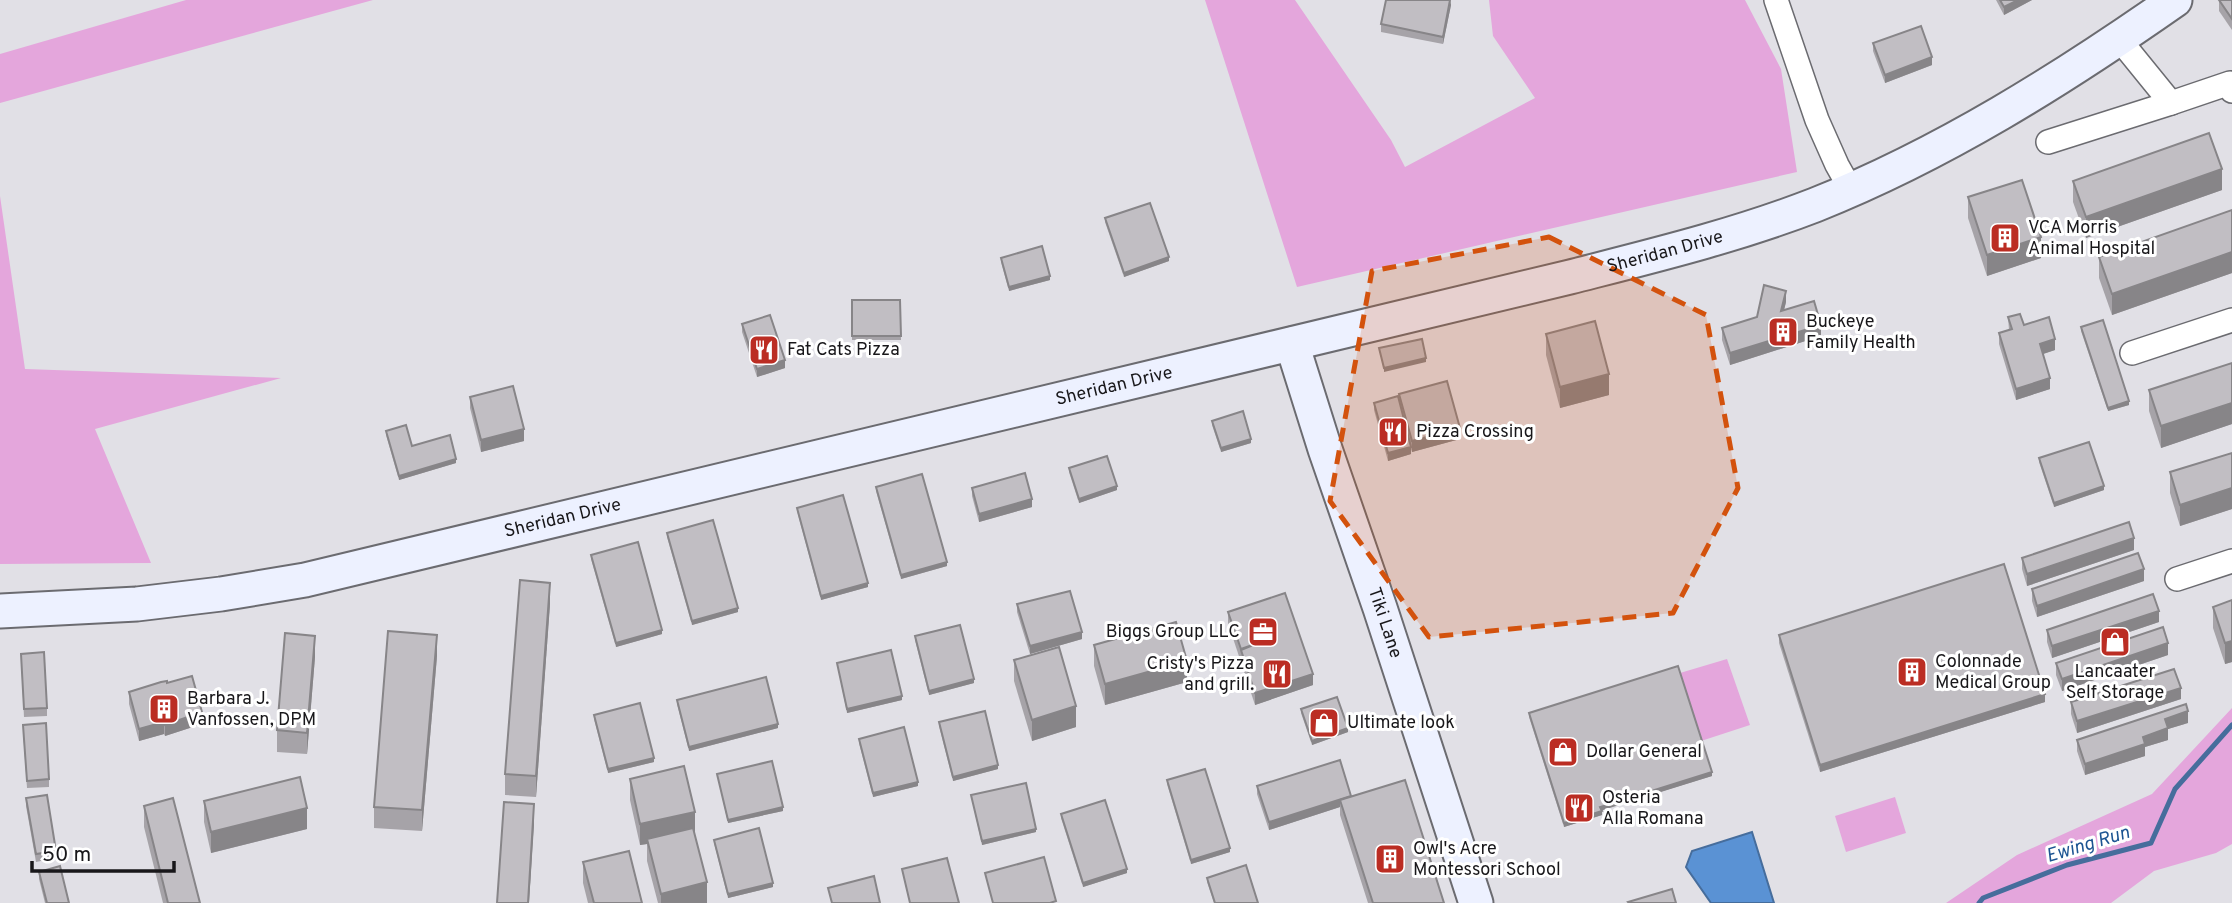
<svg xmlns="http://www.w3.org/2000/svg" width="2232" height="903" viewBox="0 0 2232 903" font-family="Overpass,sans-serif">
  <style>
    .green { fill: #e4a6dc }
    .water { fill: #5a92d4; stroke: #466d9c; stroke-width: 2 }
    .lines { fill: none; stroke-linecap: round; stroke-linejoin: round }
    .stream { stroke: #466d9c; stroke-width: 5 }
    .street-casing { stroke: #6b6b70; stroke-width: 26 }
    .secondary-casing { stroke: #6b6b70; stroke-width: 37 }
    .street { stroke: #fff; stroke-width: 23 }
    .secondary { stroke: #edf1ff; stroke-width: 33 }
    .wall { fill: #a6a3a8 }
    .shaded-wall { fill: #878588 }
    .building { fill: #c1bec3; stroke: #878588; stroke-width: 2 }
    .marked { fill: #d3520d; fill-opacity: 0.2; stroke: #d3520d; stroke-width: 5; stroke-dasharray: 14 9; stroke-linejoin: round }
    .labels { text-anchor: middle; dominant-baseline: central; stroke-width: 6; stroke-linejoin: round; paint-order: stroke }
    .poi-label { font-size: 18px; fill: #18171a; stroke: #fff; text-anchor: start }
    .street-label { font-size: 18px; fill: #18171a; stroke: #fff }
    .water-label { font-size: 19px; font-style: italic; fill: #1c5492; stroke: #fff }
  </style>
  <rect width="100%" height="100%" fill="#e1e0e6"/>
  <!-- green -->
  <g class="green">
    <polygon points="186,0 373,0 0,103 0,54"/>
    <polygon points="1205,0 1295,0 1391,140 1405,167 1535,98 1493,36 1489,0 1745,0 1781,69 1797,172 1297,287"/>
    <polygon points="0,196 25,369 281,378 95,429 151,563 0,564"/>
    <polygon points="1727,659 1750,725 1701,741 1680,673"/>
    <polygon points="2232,708 2232,844 2216,853 2154,871 2111,903 1946,903 2017,855 2152,794"/>
    <polygon points="1895,797 1906,833 1846,852 1835,816"/>
  </g>
  <!-- water -->
  <polygon class="water" points="1752,832 1774,903 1711,903 1686,867 1692,851"/>
  <g class="lines">
    <!-- stream -->
    <polyline class="stream" points="1979,903 1983,898 2067,865 2151,843 2175,789 2232,725"/>
    <!-- street casing -->
    <g class="street-casing">
      <g id="street">
        <polyline points="1776,0 1817,120 1837,165 1851,190"/>
        <polyline points="2119,39 2171,103 2230,83 2232,91"/>
        <polyline points="2048,142 2171,103"/>
        <polyline points="2132,353 2232,320"/>
        <polyline points="2177,579 2232,561"/>
      </g>
    </g>
    <!-- secondary casing -->
    <g class="secondary-casing">
      <g id="secondary">
        <path id="s1" d="M1292 344 1325 449 1380 608 1476 903"/>
        <path id="s2" d="M0 611 137 604 221 594 305 580 1570 277C1652 256 1735 236 1815 205 1943 154 2062 79 2175 0"/>
      </g>
    </g>
    <!-- street -->
    <use href="#street" class="street"/>
    <!-- secondary -->
    <use href="#secondary" class="secondary"/>
  </g>
  <!-- wall -->
  <g class="wall">
    <polygon points="1996,0 2032,0 2004,15"/>
    <polygon points="2219,0 2232,0 2232,30 2219,11"/>
    <polygon points="1451,5 1443,44 1381,32 1381,24"/>
    <polygon points="1873,43 1932,65 1885,83 1873,51"/>
    <polygon points="2073,181 2222,190 2086,238 2073,202"/>
    <polygon points="1968,197 2041,258 1987,276 1968,218"/>
    <polygon points="2232,210 2232,273 2112,315 2099,278 2099,257"/>
    <polygon points="1105,218 1169,261 1124,277 1105,222"/>
    <polygon points="1001,258 1050,280 1009,291 1001,262"/>
    <polygon points="852,300 900,300 901,340 852,340"/>
    <polygon points="1786,302 1784,310 1821,336 1730,365 1722,340 1722,328 1757,317"/>
    <polygon points="2008,317 2024,325 2055,350 2043,354 2050,389 2016,400 1999,344 1999,333 2009,330"/>
    <polygon points="742,324 785,368 757,377 742,332"/>
    <polygon points="2081,327 2129,405 2108,411 2081,331"/>
    <polygon points="1546,334 1609,395 1560,408 1546,355"/>
    <polygon points="2232,363 2232,424 2161,448 2149,411 2149,390"/>
    <polygon points="1399,394 1460,439 1412,452 1411,449 1411,454 1388,461 1374,410 1374,403 1399,401"/>
    <polygon points="470,397 524,441 481,452 470,408"/>
    <polygon points="1212,421 1251,443 1221,452 1212,425"/>
    <polygon points="386,431 412,446 456,463 399,480 386,435"/>
    <polygon points="2232,453 2232,509 2180,526 2170,493 2170,472"/>
    <polygon points="2039,458 2104,490 2054,507 2039,462"/>
    <polygon points="1069,468 1117,490 1079,503 1069,472"/>
    <polygon points="876,487 947,566 901,579 876,491"/>
    <polygon points="972,488 1032,507 979,522 972,496"/>
    <polygon points="797,508 868,587 821,600 797,511"/>
    <polygon points="667,533 738,612 692,625 667,537"/>
    <polygon points="2134,550 2027,586 2022,569 2022,558"/>
    <polygon points="591,555 662,634 616,647 591,559"/>
    <polygon points="2144,581 2037,617 2032,601 2032,589"/>
    <polygon points="2232,600 2232,662 2225,664 2213,628 2213,607"/>
    <polygon points="550,604 536,797 505,795 505,774"/>
    <polygon points="1017,604 1082,639 1030,654 1017,612"/>
    <polygon points="1228,612 1313,685 1255,705 1228,623"/>
    <polygon points="2159,622 2052,658 2047,642 2047,630"/>
    <polygon points="1779,635 2045,702 1820,772 1779,643"/>
    <polygon points="915,636 974,683 929,695 915,640"/>
    <polygon points="1094,645 1187,682 1105,705 1094,666"/>
    <polygon points="2168,655 2062,691 2056,675 2056,663"/>
    <polygon points="437,656 422,831 374,828 374,807"/>
    <polygon points="315,657 307,754 277,752 277,730"/>
    <polygon points="1014,660 1076,727 1032,741 1014,681"/>
    <polygon points="21,661 47,708 47,716 24,717"/>
    <polygon points="837,663 902,700 847,713"/>
    <polygon points="167,683 202,724 165,736 164,734 139,741 129,704 129,692"/>
    <polygon points="2181,699 2077,733 2071,714 2071,702"/>
    <polygon points="677,700 778,728 689,751 677,704"/>
    <polygon points="1301,709 1348,732 1312,745 1301,713"/>
    <polygon points="1529,713 1712,776 1601,810 1602,815 1564,827 1529,717"/>
    <polygon points="594,715 654,762 608,773 594,719"/>
    <polygon points="939,722 998,769 953,781 939,726"/>
    <polygon points="2188,723 2168,729 2168,740 2145,747 2145,756 2085,775 2077,751 2077,740"/>
    <polygon points="23,732 49,779 49,787 27,788"/>
    <polygon points="859,739 918,786 873,797 859,743"/>
    <polygon points="717,774 783,811 728,823"/>
    <polygon points="630,779 695,833 694,833 707,903 658,903 647,861 647,844 640,845 630,800"/>
    <polygon points="1167,780 1230,852 1191,864 1167,784"/>
    <polygon points="1257,786 1351,797 1444,903 1368,903 1340,815 1340,807 1269,830 1257,794"/>
    <polygon points="971,795 1036,832 982,845"/>
    <polygon points="26,798 56,851 56,858 36,862 26,806"/>
    <polygon points="204,801 307,829 211,853 204,822"/>
    <polygon points="144,806 200,903 163,903 144,827"/>
    <polygon points="1061,814 1127,873 1083,887 1061,818"/>
    <polygon points="714,840 773,887 728,898 714,843"/>
    <polygon points="583,862 642,903 588,903 583,883"/>
    <polygon points="39,872 69,903 45,903 39,879"/>
    <polygon points="1207,878 1258,903 1214,903 1207,882"/>
  </g>
  <!-- shaded-wall -->
  <g class="shaded-wall">
    <polygon points="1451,0 1451,5 1443,44 1443,37"/>
    <polygon points="2018,0 2032,0 2004,15 2004,7"/>
    <polygon points="1932,57 1932,65 1885,83 1885,75"/>
    <polygon points="2222,169 2222,190 2086,238 2086,217"/>
    <polygon points="2041,237 2041,258 1987,276 1987,255"/>
    <polygon points="2232,252 2232,273 2112,315 2112,294"/>
    <polygon points="1169,257 1169,261 1124,277 1124,273"/>
    <polygon points="1050,276 1050,280 1009,291 1009,287"/>
    <polygon points="1786,291 1786,302 1781,322 1781,311"/>
    <polygon points="1821,325 1821,336 1730,365 1730,353"/>
    <polygon points="2055,339 2055,350 2040,355 2040,344"/>
    <polygon points="1426,358 1426,362 1384,372 1384,368"/>
    <polygon points="785,360 785,368 757,377 757,369"/>
    <polygon points="1609,374 1609,395 1560,408 1560,387"/>
    <polygon points="2050,378 2050,389 2016,400 2016,389"/>
    <polygon points="2129,401 2129,405 2108,411 2108,408"/>
    <polygon points="2232,403 2232,424 2161,448 2161,426"/>
    <polygon points="1460,428 1460,439 1412,452 1412,441"/>
    <polygon points="524,429 524,441 481,452 481,440"/>
    <polygon points="1251,439 1251,443 1221,452 1221,448"/>
    <polygon points="1411,447 1411,454 1388,461 1388,453"/>
    <polygon points="456,459 456,463 399,480 399,476"/>
    <polygon points="1117,486 1117,490 1079,503 1079,499"/>
    <polygon points="2104,486 2104,490 2054,507 2054,503"/>
    <polygon points="2232,488 2232,509 2180,526 2180,505"/>
    <polygon points="1032,499 1032,507 979,522 979,514"/>
    <polygon points="2134,538 2134,550 2027,586 2027,574"/>
    <polygon points="947,562 947,566 901,579 901,575"/>
    <polygon points="2144,569 2144,581 2037,617 2037,606"/>
    <polygon points="550,583 550,604 536,797 536,776"/>
    <polygon points="868,583 868,587 821,600 821,596"/>
    <polygon points="738,608 738,612 692,625 692,621"/>
    <polygon points="2159,611 2159,622 2052,658 2052,646"/>
    <polygon points="662,630 662,634 616,647 616,643"/>
    <polygon points="1082,632 1082,639 1030,654 1030,646"/>
    <polygon points="437,635 437,656 422,831 422,810"/>
    <polygon points="315,636 315,657 307,754 307,733"/>
    <polygon points="2232,641 2232,662 2225,664 2225,643"/>
    <polygon points="2168,643 2168,655 2062,691 2062,679"/>
    <polygon points="1187,661 1187,682 1105,705 1105,684"/>
    <polygon points="1313,674 1313,685 1255,705 1255,693"/>
    <polygon points="974,679 974,683 929,695 929,691"/>
    <polygon points="2181,688 2181,699 2077,733 2077,721"/>
    <polygon points="2045,694 2045,702 1820,772 1820,765"/>
    <polygon points="902,696 902,700 847,713 847,709"/>
    <polygon points="1076,706 1076,727 1032,741 1032,720"/>
    <polygon points="2188,711 2188,723 2168,729 2168,740 2145,747 2145,756 2085,775 2085,764 2143,737 2165,719"/>
    <polygon points="202,712 202,724 165,736 165,725"/>
    <polygon points="164,722 164,734 139,741 139,729"/>
    <polygon points="778,724 778,728 689,751 689,747"/>
    <polygon points="1348,728 1348,732 1312,745 1312,741"/>
    <polygon points="654,758 654,762 608,773 608,769"/>
    <polygon points="998,765 998,769 953,781 953,777"/>
    <polygon points="1712,772 1712,776 1600,811 1600,807"/>
    <polygon points="918,782 918,786 873,797 873,793"/>
    <polygon points="1351,796 1340,800 1340,807 1269,830 1269,822"/>
    <polygon points="534,804 534,825 529,903 528,903"/>
    <polygon points="783,807 783,811 728,823 728,820"/>
    <polygon points="307,808 307,829 211,853 211,832"/>
    <polygon points="1602,811 1602,815 1564,827 1564,823"/>
    <polygon points="695,812 695,833 648,844 647,839 647,844 640,845 640,824"/>
    <polygon points="1036,829 1036,832 982,845 982,841"/>
    <polygon points="1230,848 1230,852 1191,864 1191,860"/>
    <polygon points="1127,869 1127,873 1083,887 1083,883"/>
    <polygon points="707,882 707,903 661,903 661,894"/>
    <polygon points="773,883 773,887 728,898 728,894"/>
  </g>
  <!-- building -->
  <g class="building">
    <polygon points="1386,0 1450,0 1443,37 1381,24"/>
    <polygon points="2000,0 2018,0 2004,7"/>
    <polygon points="2219,0 2232,0 2232,19"/>
    <polygon points="1921,26 1932,57 1885,75 1873,43"/>
    <polygon points="2209,133 2222,169 2086,217 2073,181"/>
    <polygon points="2022,180 2041,237 1987,255 1968,197"/>
    <polygon points="1150,203 1169,257 1124,273 1105,218"/>
    <polygon points="2232,210 2232,252 2112,294 2099,257"/>
    <polygon points="1042,246 1050,276 1009,287 1001,258"/>
    <polygon points="1764,285 1786,291 1781,311 1814,301 1821,325 1730,353 1722,328 1757,317"/>
    <polygon points="852,300 900,300 901,336 852,336"/>
    <polygon points="2020,314 2024,325 2049,317 2055,339 2040,344 2050,378 2016,389 1999,333 2012,329 2008,317"/>
    <polygon points="770,315 785,360 757,369 742,324"/>
    <polygon points="2103,320 2129,401 2108,408 2081,327"/>
    <polygon points="1595,321 1609,374 1560,387 1546,334"/>
    <polygon points="1422,339 1426,358 1384,368 1379,348"/>
    <polygon points="2232,363 2232,403 2161,426 2149,390"/>
    <polygon points="1447,381 1460,428 1412,441 1399,394"/>
    <polygon points="513,386 524,429 481,440 470,397"/>
    <polygon points="1398,396 1411,447 1388,453 1374,403"/>
    <polygon points="1243,411 1251,439 1221,448 1212,421"/>
    <polygon points="406,425 412,446 450,435 456,459 399,476 386,431"/>
    <polygon points="2089,442 2104,486 2054,503 2039,458"/>
    <polygon points="2232,453 2232,488 2180,505 2170,472"/>
    <polygon points="1107,456 1117,486 1079,499 1069,468"/>
    <polygon points="1025,473 1032,499 979,514 972,488"/>
    <polygon points="922,474 947,562 901,575 876,487"/>
    <polygon points="843,495 868,583 821,596 797,508"/>
    <polygon points="713,520 738,608 692,621 667,533"/>
    <polygon points="2129,522 2134,538 2027,574 2022,558"/>
    <polygon points="638,542 662,630 616,643 591,555"/>
    <polygon points="2138,553 2144,569 2037,606 2032,589"/>
    <polygon points="2004,564 2045,694 1820,765 1779,635"/>
    <polygon points="520,580 550,583 536,776 505,774"/>
    <polygon points="1070,591 1082,632 1030,646 1017,604"/>
    <polygon points="1285,593 1313,674 1255,693 1241,650 1258,643 1241,649 1228,612"/>
    <polygon points="2153,594 2159,611 2052,646 2047,630"/>
    <polygon points="2232,600 2232,641 2225,643 2213,607"/>
    <polygon points="1176,622 1187,661 1105,684 1094,645"/>
    <polygon points="960,625 974,679 929,691 915,636"/>
    <polygon points="2163,627 2168,643 2062,679 2056,663"/>
    <polygon points="388,631 437,635 422,810 374,807"/>
    <polygon points="285,633 315,636 307,733 277,730"/>
    <polygon points="1059,647 1076,706 1032,720 1014,660"/>
    <polygon points="891,650 902,696 847,709 837,663"/>
    <polygon points="44,652 47,708 24,709 21,654"/>
    <polygon points="1678,666 1712,772 1600,807 1602,811 1564,823 1529,713"/>
    <polygon points="2174,669 2181,688 2077,721 2071,702"/>
    <polygon points="192,676 202,712 165,725 164,722 139,729 129,692 161,682 167,681 167,683"/>
    <polygon points="766,677 778,724 689,747 677,700"/>
    <polygon points="1337,697 1348,728 1312,741 1301,709"/>
    <polygon points="640,703 654,758 608,769 594,715"/>
    <polygon points="2186,704 2188,711 2165,719 2168,728 2143,737 2145,744 2085,764 2077,740"/>
    <polygon points="985,711 998,765 953,777 939,722"/>
    <polygon points="46,723 49,779 27,781 23,725"/>
    <polygon points="904,727 918,782 873,793 859,739"/>
    <polygon points="1340,760 1351,796 1269,822 1257,786"/>
    <polygon points="772,761 783,807 728,820 717,774"/>
    <polygon points="684,766 695,812 640,824 630,779"/>
    <polygon points="1205,769 1230,848 1191,860 1167,780"/>
    <polygon points="300,777 307,808 211,832 204,801"/>
    <polygon points="1405,780 1444,903 1373,903 1340,800"/>
    <polygon points="1026,783 1036,829 982,841 971,795"/>
    <polygon points="47,795 56,851 36,854 26,798"/>
    <polygon points="173,798 200,903 168,903 144,806"/>
    <polygon points="1105,800 1127,869 1083,883 1061,814"/>
    <polygon points="504,802 534,804 528,903 497,903"/>
    <polygon points="693,828 707,882 661,894 647,839"/>
    <polygon points="759,828 773,883 728,894 714,840"/>
    <polygon points="629,851 642,903 594,903 583,862"/>
    <polygon points="1044,857 1056,901 1050,903 993,903 985,873"/>
    <polygon points="947,858 959,903 910,903 902,869"/>
    <polygon points="1246,865 1258,903 1215,903 1207,878"/>
    <polygon points="60,866 69,903 47,903 39,872"/>
    <polygon points="874,876 880,903 832,903 828,888"/>
    <polygon points="1672,889 1676,903 1629,903 1628,902"/>
  </g>
  <!-- marked area -->
  <path class="marked" d="M1549 237 1706 315 1738 488 1673 613 1429 637 1330 501 1372 271Z"/>
  <!-- icons -->
  <defs>
    <g id="building-square" transform="scale(1.575)"><rect x="-9" y="-9" width="18" height="18" rx="4" fill="#bb2d23" stroke="#fff"/><path d="M-4-6H4V6H1V3H-1V6H-4ZM-2.5-4.3h1.7v1.8h-1.7ZM.8-4.3h1.7v1.8H.8ZM-2.5-1h1.7V.8h-1.7ZM.8-1h1.7V.8H.8Z" fill="#fff"/></g>
    <g id="restaurant-square" transform="scale(1.575)"><rect x="-9" y="-9" width="18" height="18" rx="4" fill="#bb2d23" stroke="#fff"/><path d="M-5-6h1v4h1v-4h1v4h1v-4h1v5L-1.5 .5V6h-2V.5L-5-1ZM5-6V6H3V1.5H1.5Q1.5-4 5-6Z" fill="#fff"/></g>
    <g id="office-square" transform="scale(1.575)"><rect x="-9" y="-9" width="18" height="18" rx="4" fill="#bb2d23" stroke="#fff"/><path d="M-6-3h4V-5.5h4V-3h4V5H-6ZM-1-4.5V-3h2v-1.5ZM-6 0V1H6V0Z" fill="#fff"/></g>
    <g id="shop-square" transform="scale(1.575)"><rect x="-9" y="-9" width="18" height="18" rx="4" fill="#bb2d23" stroke="#fff"/><path d="M-5-2.5h2.3a2.7 3.5 0 0 1 5.4 0H5L5.5 6h-11ZM-1.5-2.5h3a1.5 2.3 0 0 0-3 0Z" fill="#fff"/></g>
  </defs>
  <g fill-rule="evenodd">
    <use href="#building-square" x="2005" y="238"/>
    <use href="#building-square" x="1783" y="332"/>
    <use href="#restaurant-square" x="764" y="350"/>
    <use href="#restaurant-square" x="1393" y="432"/>
    <use href="#office-square" x="1263" y="632"/>
    <use href="#shop-square" x="2115" y="642"/>
    <use href="#building-square" x="1912" y="672"/>
    <use href="#restaurant-square" x="1277" y="674"/>
    <use href="#building-square" x="164" y="709"/>
    <use href="#shop-square" x="1324" y="723"/>
    <use href="#shop-square" x="1563" y="752"/>
    <use href="#restaurant-square" x="1579" y="808"/>
    <use href="#building-square" x="1390" y="859"/>
  </g>
  <g class="labels">
    <!-- poi labels -->
    <g class="poi-label">
      <text x="2028" y="228">VCA Morris<tspan x="2028" dy="21">Animal Hospital</tspan></text>
      <text x="1806" y="322">Buckeye<tspan x="1806" dy="21">Family Health</tspan></text>
      <text x="787" y="350">Fat Cats Pizza</text>
      <text x="1416" y="432">Pizza Crossing</text>
      <text x="1240" y="632" text-anchor="end">Biggs Group LLC</text>
      <text x="1935" y="662">Colonnade<tspan x="1935" dy="21">Medical Group</tspan></text>
      <text x="1254" y="664" text-anchor="end">Cristy's Pizza<tspan x="1254" dy="21">and grill.</tspan></text>
      <text x="2115" y="672" text-anchor="middle">Lancaater<tspan x="2115" dy="21">Self Storage</tspan></text>
      <text x="187" y="699">Barbara J.<tspan x="187" dy="21">Vanfossen, DPM</tspan></text>
      <text x="1347" y="723">Ultimate look</text>
      <text x="1586" y="752">Dollar General</text>
      <text x="1602" y="798">Osteria<tspan x="1602" dy="21">Alla Romana</tspan></text>
      <text x="1413" y="849">Owl's Acre<tspan x="1413" dy="21">Montessori School</tspan></text>
    </g>
    <!-- street labels -->
    <g class="street-label">
      <text stroke="none"><textPath href="#s2" startOffset="1706">Sheridan Drive</textPath></text>
      <text stroke="none"><textPath href="#s2" startOffset="1139">Sheridan Drive</textPath></text>
      <text stroke="none"><textPath href="#s2" startOffset="572">Sheridan Drive</textPath></text>
      <text stroke="none"><textPath href="#s1" startOffset="294">Tiki Lane</textPath></text>
    </g>
    <!-- water labels -->
    <g class="water-label">
      <text transform="translate(2088 845) rotate(-17)">Ewing Run</text>
    </g>
  </g>
  <!-- scale -->
  <path d="M32 861v10h142v-10" fill="none" stroke="#18171a" stroke-width="3.5"/>
  <text x="42" y="861" font-size="21" fill="#18171a" stroke="#ffffff" stroke-width="5" paint-order="stroke">50 m</text>
</svg>
